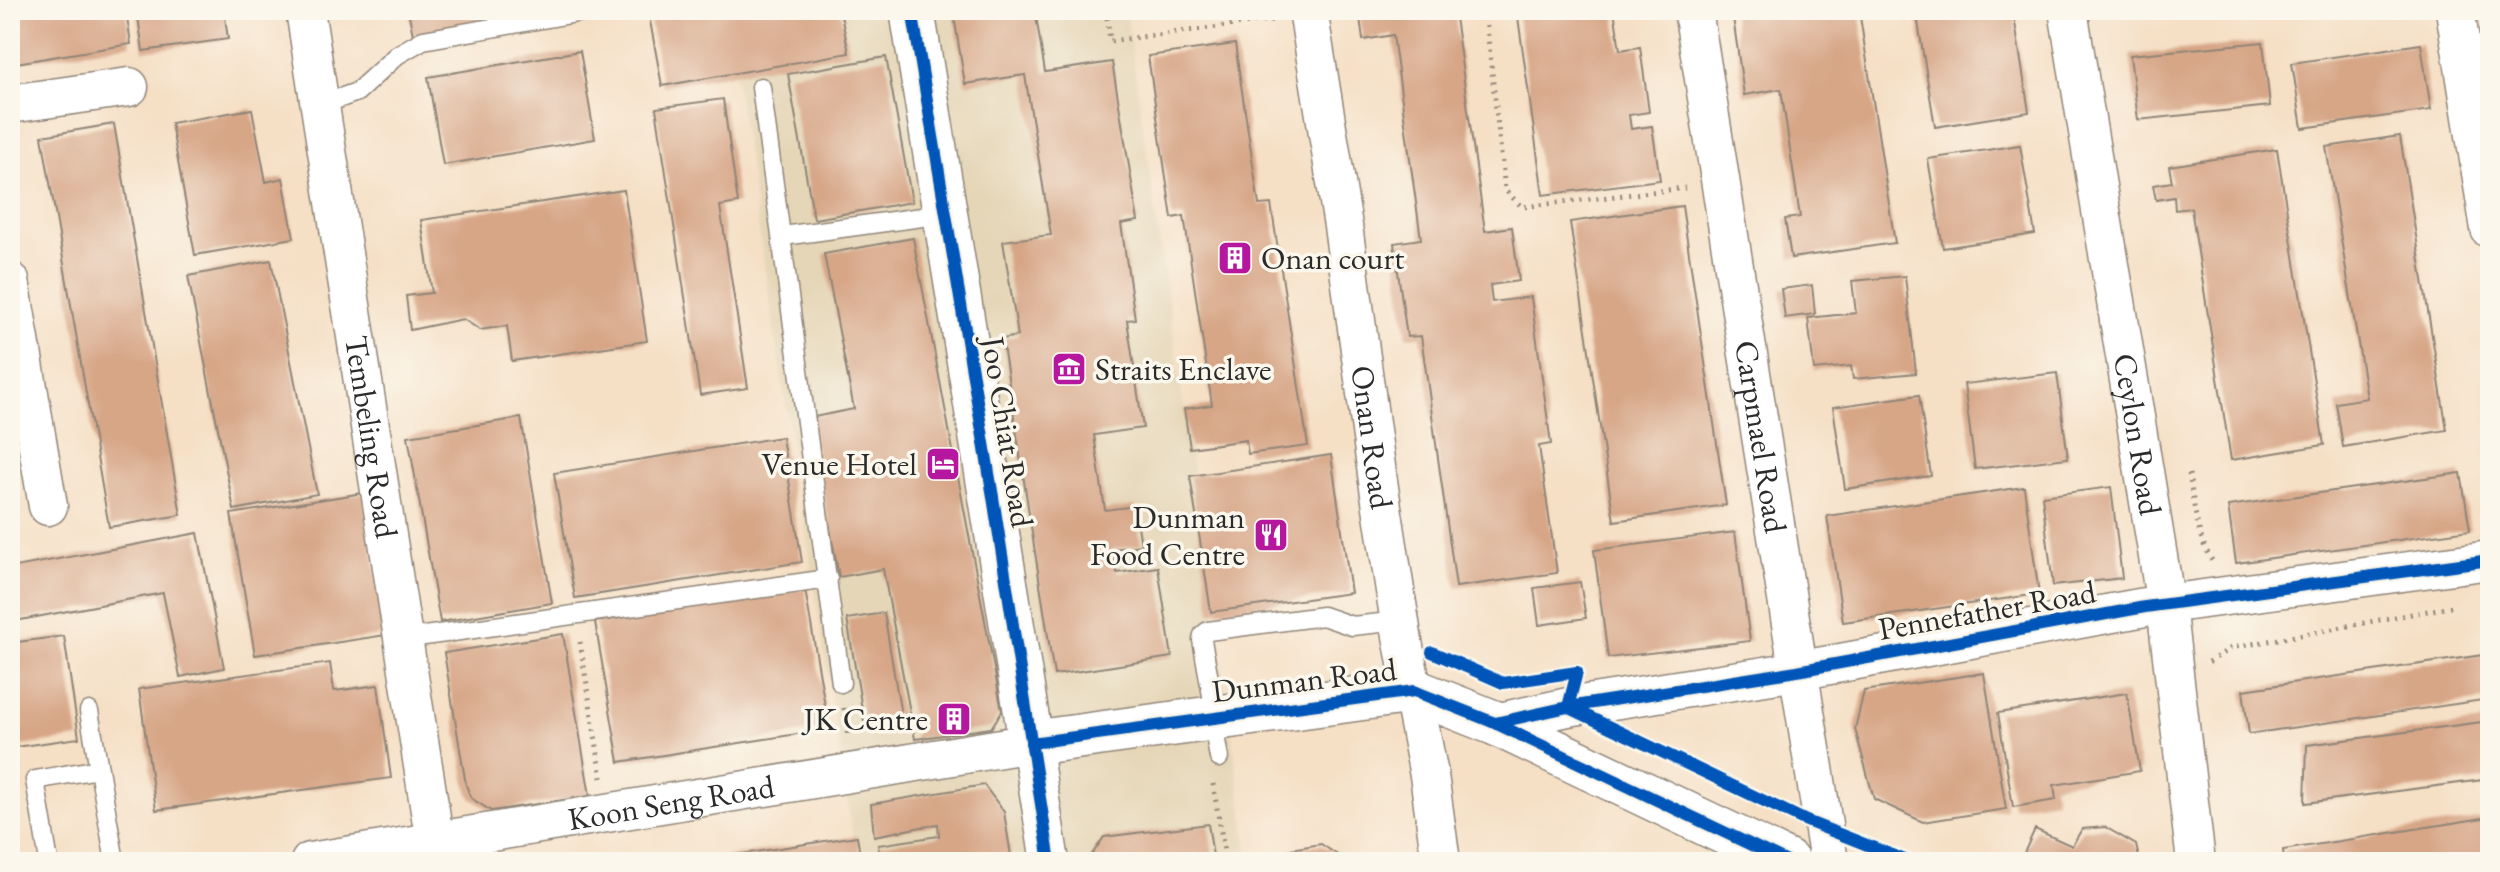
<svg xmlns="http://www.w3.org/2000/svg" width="2500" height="872" viewBox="0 0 2500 872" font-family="'EB Garamond',serif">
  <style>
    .built { fill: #e5d6b7 }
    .building { fill: #d7a687 }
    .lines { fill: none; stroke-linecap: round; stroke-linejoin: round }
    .service-casing { stroke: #908578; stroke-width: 21 }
    .minor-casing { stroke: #908578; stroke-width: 41 }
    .tertiary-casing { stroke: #908578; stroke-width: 47 }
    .path { stroke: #908578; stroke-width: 5; stroke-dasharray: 2 6; stroke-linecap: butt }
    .service { stroke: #fff; stroke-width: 18 }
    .minor { stroke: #fff; stroke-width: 38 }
    .tertiary { stroke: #fff; stroke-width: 44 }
    .cycleway-casing { stroke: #fbf7ec; stroke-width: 17 }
    .cycleway { stroke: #0057b8; stroke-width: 12 }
    .labels { text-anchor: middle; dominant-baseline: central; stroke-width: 7; stroke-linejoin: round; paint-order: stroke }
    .poi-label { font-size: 32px; fill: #2b2b2b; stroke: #fbf7ec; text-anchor: end }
    .street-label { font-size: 32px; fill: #2b2b2b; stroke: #fbf7ec }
  </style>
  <rect width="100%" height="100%" fill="#fbf7ec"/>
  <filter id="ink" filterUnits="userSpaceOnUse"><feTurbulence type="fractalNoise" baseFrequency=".0125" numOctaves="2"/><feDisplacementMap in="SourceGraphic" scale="16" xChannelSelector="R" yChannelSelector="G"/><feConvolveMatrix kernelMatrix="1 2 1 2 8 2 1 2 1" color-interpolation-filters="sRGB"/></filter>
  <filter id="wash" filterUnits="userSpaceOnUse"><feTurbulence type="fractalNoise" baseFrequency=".006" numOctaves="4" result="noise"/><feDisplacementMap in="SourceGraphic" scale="32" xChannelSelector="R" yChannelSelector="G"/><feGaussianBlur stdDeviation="1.8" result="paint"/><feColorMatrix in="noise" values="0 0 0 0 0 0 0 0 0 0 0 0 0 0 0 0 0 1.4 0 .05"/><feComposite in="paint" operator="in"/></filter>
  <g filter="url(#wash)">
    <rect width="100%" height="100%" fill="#f5dfc5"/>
    <!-- built -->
    <polygon class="built" points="720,10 1126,10 1250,862 857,862 736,82"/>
    <g id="blocks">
      <!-- building -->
      <g class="building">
        <polygon points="10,10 126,10 131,44 10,64"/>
        <polygon points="137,10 224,10 228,39 143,51"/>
        <polygon points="408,10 536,10 536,11 413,35"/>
        <polygon points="648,10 840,10 849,53 662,86"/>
        <polygon points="953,10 1035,10 1045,72 1112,62 1138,221 1121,224 1135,319 1127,320 1143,428 1094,435 1105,510 1135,506 1141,545 1113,549 1117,573 1158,567 1172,657 1054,675 1002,339 1018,336 1003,241 1051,235 1025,75 965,84"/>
        <polygon points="1359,10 1454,10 1485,231 1512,227 1519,281 1490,285 1492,302 1531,297 1551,444 1539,446 1557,573 1456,587 1421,336 1407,337 1394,243 1421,239 1393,35 1363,40"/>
        <polygon points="1517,10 1614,10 1620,50 1640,47 1649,112 1629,115 1631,129 1652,126 1660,180 1543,195"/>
        <polygon points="1732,10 1859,10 1895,243 1791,258 1785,219 1800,217 1781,89 1744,95"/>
        <polygon points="1916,10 2013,10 2029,112 1935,127"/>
        <polygon points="2263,42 2270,106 2138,120 2130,55"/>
        <polygon points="1235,44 1259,205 1271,204 1308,446 1248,454 1246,440 1190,448 1184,409 1212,405 1184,216 1172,218 1148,56"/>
        <polygon points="2421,44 2431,110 2302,128 2292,63"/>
        <polygon points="580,51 595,139 443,165 428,77"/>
        <polygon points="886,57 912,202 814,219 788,74"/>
        <polygon points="723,99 738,203 720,206 748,388 700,395 656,108"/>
        <polygon points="252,109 266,182 283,178 294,238 195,255 171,123"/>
        <polygon points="114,124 181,515 109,527 42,136"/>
        <polygon points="2400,136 2447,430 2343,447 2336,403 2367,398 2326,147"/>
        <polygon points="2020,145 2035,234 1943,248 1928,159"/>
        <polygon points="2277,149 2324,445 2231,460 2191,208 2175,210 2174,197 2156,200 2153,185 2172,182 2169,166"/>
        <polygon points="624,190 647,341 512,361 507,326 480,330 463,319 410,330 406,296 432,293 421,220"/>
        <polygon points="1682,206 1726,505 1614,521 1570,222"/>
        <polygon points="913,238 1002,711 991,728 915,739 883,569 839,577 809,418 854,409 824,254"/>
        <polygon points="271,260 317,494 234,510 188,276"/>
        <polygon points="1905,276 1916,373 1853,379 1851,366 1814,370 1808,318 1856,313 1852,281"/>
        <polygon points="1812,285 1815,314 1785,318 1781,289"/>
        <polygon points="2057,373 2068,458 1975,469 1964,384"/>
        <polygon points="1919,395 1931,476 1845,489 1833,407"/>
        <polygon points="521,418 552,603 440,622 408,436"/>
        <polygon points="782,437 802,562 575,598 554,473"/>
        <polygon points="1331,455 1351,593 1211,612 1190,476"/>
        <polygon points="2461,473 2470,530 2236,563 2228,506"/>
        <polygon points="2024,487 2039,594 1843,622 1827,516"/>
        <polygon points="2111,487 2122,578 2053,586 2042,496"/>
        <polygon points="363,493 386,635 255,655 231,514"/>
        <polygon points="1735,532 1750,641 1608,658 1594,550"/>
        <polygon points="198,533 224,668 180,677 163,593 10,622 10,568"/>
        <polygon points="1580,582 1586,618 1539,625 1534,588"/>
        <polygon points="805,589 829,729 619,762 595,622"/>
        <polygon points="884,613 901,715 864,721 847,619"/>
        <polygon points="563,634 590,796 491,811 471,798 466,785 444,653"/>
        <polygon points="64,636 79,738 15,747 10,711 10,643"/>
        <polygon points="2490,654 2490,699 2249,734 2243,690"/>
        <polygon points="330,663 334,691 378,685 391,778 156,810 139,689"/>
        <polygon points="1984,673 2006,809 1923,822 1874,799 1855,729 1864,691"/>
        <polygon points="2127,693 2140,771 2054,785 2056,800 2013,807 1998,713"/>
        <polygon points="2490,721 2490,779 2305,803 2307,745"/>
        <polygon points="984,785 1004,812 1012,862 881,862 878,845 939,836 938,824 874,836 871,804"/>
        <polygon points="2490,817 2490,862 2284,862 2283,850"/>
        <polygon points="1208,824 1214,862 1092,862 1091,856 1104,837"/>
        <polygon points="2105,827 2136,845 2140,862 2037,862 2023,855 2035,829 2072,846 2082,829"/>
        <polygon points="857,836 861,862 704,862 704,860"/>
        <polygon points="1321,844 1348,862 1280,862 1291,849"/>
      </g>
    </g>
  </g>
  <g filter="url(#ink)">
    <use href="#blocks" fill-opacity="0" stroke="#908578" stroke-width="2"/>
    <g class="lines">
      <!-- service casing -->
      <g class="service-casing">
        <g id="service">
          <polyline points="761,87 841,683"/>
          <polyline points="321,105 357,92 397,55 423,40 582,12"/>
          <polyline points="783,236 944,214"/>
          <polyline points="403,639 828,579"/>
          <polyline points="89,711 99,769"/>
          <polyline points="1212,718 1219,758"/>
          <polyline points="1216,718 1202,640 1203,635 1208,631 1323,616 1352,626 1400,621"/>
          <polyline points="49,862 35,780 99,769 115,862"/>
        </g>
      </g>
      <!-- minor casing -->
      <g class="minor-casing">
        <g id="minor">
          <path id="s1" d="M305 10 438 862"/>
          <path id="s2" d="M1308 10 1343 226 1378 481 1403 642 1429 775 1441 862"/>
          <path id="s3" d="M1693 10 1829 862"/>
          <path id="s4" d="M2068 10 2166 605 2196 862"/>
          <polyline points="2455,10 2490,229"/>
          <polyline points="10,104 129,87"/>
          <polyline points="10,281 48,506"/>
          <polyline points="1495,723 1568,707 1797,671 2145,607 2490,560"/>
          <path id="s5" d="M310 862 1031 743 1050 862"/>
        </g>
      </g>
      <!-- tertiary casing -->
      <g class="tertiary-casing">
        <polyline id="tertiary" points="912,10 1031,743 1414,691 1495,723 1787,862"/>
      </g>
      <!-- path -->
      <g class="path">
        <polyline points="1106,10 1110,41 1273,20"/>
        <polyline points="1485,10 1505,190 1522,207 1685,188"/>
        <path d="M2189 474C2194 503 2196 537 2213 562"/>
        <polyline points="580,642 602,778"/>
        <polyline points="2209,662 2231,648 2454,606"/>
        <polyline points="844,708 848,737"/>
        <polyline points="1213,784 1226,862"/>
      </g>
      <!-- service -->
      <use href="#service" class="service"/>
      <!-- minor -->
      <use href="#minor" class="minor"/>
      <!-- tertiary -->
      <use href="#tertiary" class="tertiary"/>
      <!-- cycleway casing -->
      <g class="cycleway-casing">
        <g id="cycleway">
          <polyline points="912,10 993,497 1050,862"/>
          <polyline points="1432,652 1503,683 1577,672 1568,707 1804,820 1910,862"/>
          <polyline points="1495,723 1568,707 1797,671 2145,607 2490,560"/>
          <polyline points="1031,743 1414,691 1495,723 1787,862"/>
        </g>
      </g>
      <!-- cycleway -->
      <use href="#cycleway" class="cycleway"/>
    </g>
  </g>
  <!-- icons -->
  <defs>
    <g id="building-square" transform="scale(1.8)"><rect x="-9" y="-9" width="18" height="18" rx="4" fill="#b5179e" stroke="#fbf7ec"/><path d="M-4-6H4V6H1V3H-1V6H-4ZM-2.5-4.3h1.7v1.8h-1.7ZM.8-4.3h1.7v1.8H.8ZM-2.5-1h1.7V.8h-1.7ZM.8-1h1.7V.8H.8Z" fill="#fff"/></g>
    <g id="museum-square" transform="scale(1.8)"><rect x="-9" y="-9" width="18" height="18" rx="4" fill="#b5179e" stroke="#fbf7ec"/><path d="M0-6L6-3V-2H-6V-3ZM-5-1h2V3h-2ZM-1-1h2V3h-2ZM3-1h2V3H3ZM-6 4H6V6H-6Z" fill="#fff"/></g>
    <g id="hotel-square" transform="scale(1.8)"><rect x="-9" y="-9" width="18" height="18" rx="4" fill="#b5179e" stroke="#fbf7ec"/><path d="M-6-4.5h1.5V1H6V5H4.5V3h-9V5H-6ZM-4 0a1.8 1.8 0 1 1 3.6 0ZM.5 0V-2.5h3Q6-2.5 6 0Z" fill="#fff"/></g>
    <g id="restaurant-square" transform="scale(1.8)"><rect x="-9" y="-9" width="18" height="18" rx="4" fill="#b5179e" stroke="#fbf7ec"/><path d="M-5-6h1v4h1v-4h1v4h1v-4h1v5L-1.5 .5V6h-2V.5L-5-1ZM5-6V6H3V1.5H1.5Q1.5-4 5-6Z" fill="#fff"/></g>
  </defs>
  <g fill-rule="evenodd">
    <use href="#building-square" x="1235" y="258"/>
    <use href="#museum-square" x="1069" y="369"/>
    <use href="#hotel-square" x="943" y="464"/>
    <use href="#restaurant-square" x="1271" y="535"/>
    <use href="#building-square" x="954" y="719"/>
  </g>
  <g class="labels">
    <!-- poi labels -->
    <g class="poi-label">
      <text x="1261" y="258" text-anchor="start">Onan court</text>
      <text x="1095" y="369" text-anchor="start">Straits Enclave</text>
      <text x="917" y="464">Venue Hotel</text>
      <text x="1245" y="517">Dunman<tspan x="1245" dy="37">Food Centre</tspan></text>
      <text x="928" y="719">JK Centre</text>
    </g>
    <!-- street labels -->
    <g class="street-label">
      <text transform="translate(1008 432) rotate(81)">Joo Chiat Road</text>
      <text stroke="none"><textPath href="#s4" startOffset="430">Ceylon Road</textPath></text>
      <text stroke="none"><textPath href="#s1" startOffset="432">Tembeling Road</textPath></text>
      <text stroke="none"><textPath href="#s2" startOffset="432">Onan Road</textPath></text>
      <text stroke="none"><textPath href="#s3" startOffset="432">Carpmael Road</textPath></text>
      <text transform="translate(1987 610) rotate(-10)">Pennefather Road</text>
      <text transform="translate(1304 680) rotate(-7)">Dunman Road</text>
      <text stroke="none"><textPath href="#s5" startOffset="366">Koon Seng Road</textPath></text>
    </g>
  </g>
  <!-- margin -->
  <rect width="2500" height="872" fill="none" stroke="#fbf7ec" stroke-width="40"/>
</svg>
